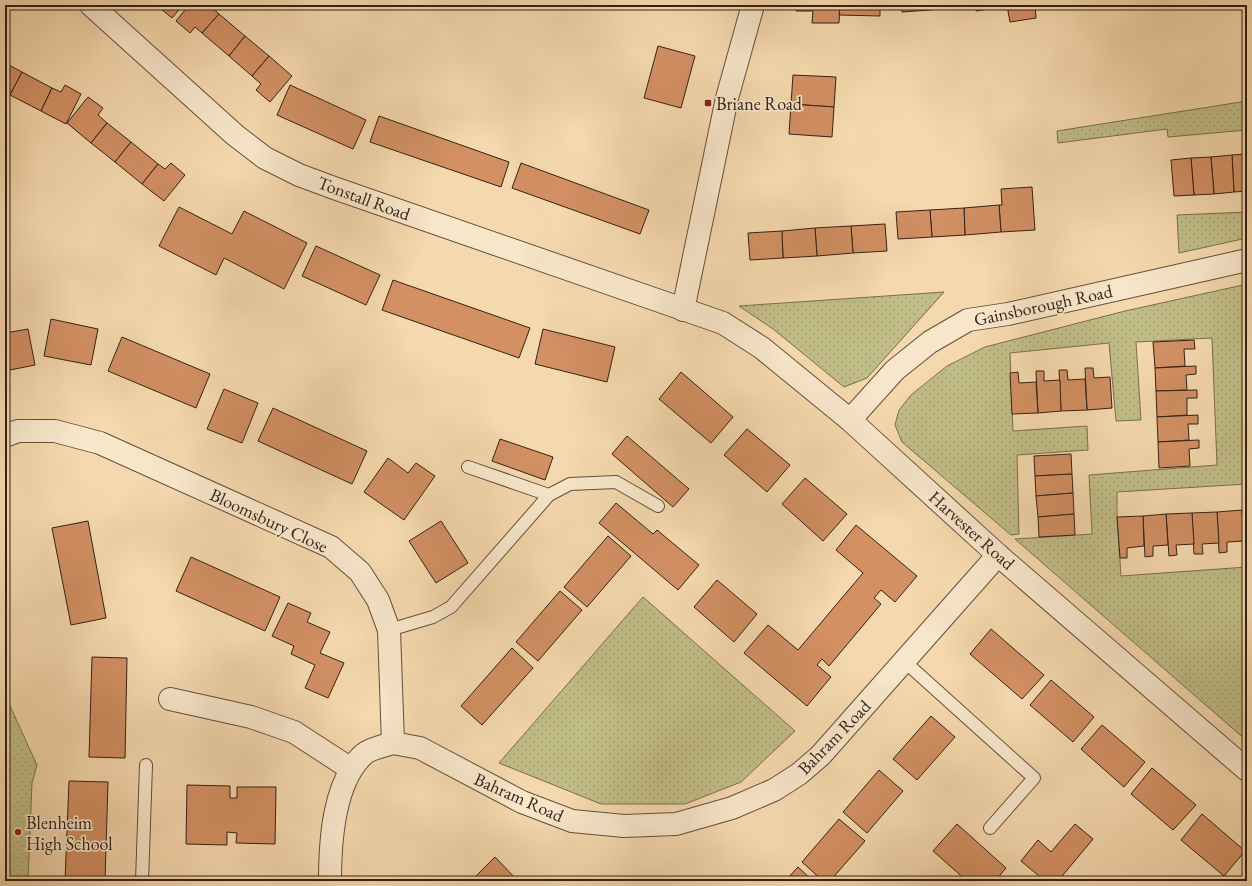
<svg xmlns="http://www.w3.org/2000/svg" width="1252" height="886" viewBox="0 0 1252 886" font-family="'EB Garamond',serif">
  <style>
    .green { fill: url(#green-dots); stroke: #7a6e4e }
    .building { fill: #d29063; stroke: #342016 }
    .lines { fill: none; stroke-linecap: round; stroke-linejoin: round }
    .lane-casing { stroke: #644e3c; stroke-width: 14 }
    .street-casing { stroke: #644e3c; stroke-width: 24 }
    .lane { stroke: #f8e6ca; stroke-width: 12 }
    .street { stroke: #f8e6ca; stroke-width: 22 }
    .poi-dot { fill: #8f2418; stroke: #f8e6ca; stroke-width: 1.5 }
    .labels { text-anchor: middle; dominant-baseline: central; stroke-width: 3.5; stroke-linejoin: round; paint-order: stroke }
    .poi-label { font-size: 18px; fill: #342016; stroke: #f8e6ca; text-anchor: start }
    .street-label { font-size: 18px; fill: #342016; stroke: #f8e6ca }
  </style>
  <defs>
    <pattern id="green-dots" width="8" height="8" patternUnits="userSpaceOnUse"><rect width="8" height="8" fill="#c1bd86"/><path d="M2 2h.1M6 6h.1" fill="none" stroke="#a6a273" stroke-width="1.8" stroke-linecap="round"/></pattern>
  </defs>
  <rect width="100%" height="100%" fill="#f5d8ad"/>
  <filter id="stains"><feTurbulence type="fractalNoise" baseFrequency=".005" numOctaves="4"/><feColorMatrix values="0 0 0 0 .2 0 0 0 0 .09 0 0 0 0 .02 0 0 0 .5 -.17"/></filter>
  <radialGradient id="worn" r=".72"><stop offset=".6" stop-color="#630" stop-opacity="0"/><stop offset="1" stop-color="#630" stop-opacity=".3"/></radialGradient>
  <!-- green -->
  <g class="green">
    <polygon points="1247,101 1247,130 1168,137 1167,129 1058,143 1057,131"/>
    <polygon points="1247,212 1247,238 1179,253 1177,215"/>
    <polygon points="1243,285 1247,286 1247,484 1117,492 1117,517 1121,576 1247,567 1247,741 1015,539 1092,534 1089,475 1217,465 1212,338 1136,342 1141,420 1116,421 1109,343 1010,353 1013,431 1087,426 1088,450 1017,455 1019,534 1011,535 902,442 895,425 899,410 911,395 947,366 985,347 1125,311"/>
    <polygon points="944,292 867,378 844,387 773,329 739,306"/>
    <polygon points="643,597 795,731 741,782 685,804 601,804 499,763"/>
    <polygon points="5,695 37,765 32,783 28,881 5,881"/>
  </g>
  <!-- building -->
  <g class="building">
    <polygon points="156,5 183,5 172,18"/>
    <polygon points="189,5 209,5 219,14 202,33 195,27 190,33 176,21"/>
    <polygon points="797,5 840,5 839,23 812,23 813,11 796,11"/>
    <polygon points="840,5 880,5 880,16 839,15"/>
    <polygon points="902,5 929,5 930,10 902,12"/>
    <polygon points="929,5 957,5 958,7 930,10"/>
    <polygon points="975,5 1035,5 1036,18 1010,22 1007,6 976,11"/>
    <polygon points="219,14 245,36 229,56 202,33"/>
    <polygon points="245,36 269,56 252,76 229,56"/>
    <polygon points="658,46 695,56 681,108 644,98"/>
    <polygon points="269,56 292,76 270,102 256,90 261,84 252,76"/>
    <polygon points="5,63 22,72 10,95 5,92"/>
    <polygon points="22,72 52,88 41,111 10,95"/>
    <polygon points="793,75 836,77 834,107 791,104"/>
    <polygon points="65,85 81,94 66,124 41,111 52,88 61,92"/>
    <polygon points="290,85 366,120 353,149 277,115"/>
    <polygon points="88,97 103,108 98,115 107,123 91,143 67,123"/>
    <polygon points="791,104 834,107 832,137 789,134"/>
    <polygon points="379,116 509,162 501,187 370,142"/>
    <polygon points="107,123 131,142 115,162 91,143"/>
    <polygon points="131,142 158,164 142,184 115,162"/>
    <polygon points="1247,154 1247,191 1234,192 1232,155"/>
    <polygon points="1232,155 1234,192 1214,194 1211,157"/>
    <polygon points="1211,157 1214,194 1194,195 1191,158"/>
    <polygon points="1191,158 1194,195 1174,196 1171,160"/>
    <polygon points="171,163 185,175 164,201 142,184 158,164 165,169"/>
    <polygon points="521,163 649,210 640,234 512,188"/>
    <polygon points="1032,187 1035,230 1001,232 999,205 1002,205 1001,189"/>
    <polygon points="999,205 1001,232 965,235 964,208"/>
    <polygon points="179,207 232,234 244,211 307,243 284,289 224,258 216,275 159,246"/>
    <polygon points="964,208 965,235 932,237 930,210"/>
    <polygon points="930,210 932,237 898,239 896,212"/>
    <polygon points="885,224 887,251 853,253 851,226"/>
    <polygon points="851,226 853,253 817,256 815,228"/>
    <polygon points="815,228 817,256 783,258 782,231"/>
    <polygon points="782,231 783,258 750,260 748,233"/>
    <polygon points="316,246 380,275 366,305 302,276"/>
    <polygon points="393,280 530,328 519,358 382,310"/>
    <polygon points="51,319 98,329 91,365 44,356"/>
    <polygon points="28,329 35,365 5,371 5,333"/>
    <polygon points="543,329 615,347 607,382 535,364"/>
    <polygon points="122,337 210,374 196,408 108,371"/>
    <polygon points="1194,340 1195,349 1184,349 1185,366 1155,368 1153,342"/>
    <polygon points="1196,366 1196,374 1186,375 1187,390 1156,391 1155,368"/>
    <polygon points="1085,368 1093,368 1094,378 1110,377 1112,408 1087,410"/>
    <polygon points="1059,370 1067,370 1068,380 1085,379 1087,410 1061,411"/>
    <polygon points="1036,371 1044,371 1044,381 1060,380 1061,411 1038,413"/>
    <polygon points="681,372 733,417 711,443 659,399"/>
    <polygon points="1018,372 1019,383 1036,382 1038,413 1012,414 1010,373"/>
    <polygon points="224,389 258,403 242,443 207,429"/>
    <polygon points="1197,390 1197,398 1187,398 1187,415 1157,417 1156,391"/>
    <polygon points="273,408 367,451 352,484 258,441"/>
    <polygon points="1198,415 1198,424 1188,424 1189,440 1158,442 1157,417"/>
    <polygon points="747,429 790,465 767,492 724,455"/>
    <polygon points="627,436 689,489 673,507 612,454"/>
    <polygon points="500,439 553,457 545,480 492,461"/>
    <polygon points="1199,440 1199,448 1189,449 1190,466 1159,468 1158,442"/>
    <polygon points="1071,454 1072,474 1035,476 1034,456"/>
    <polygon points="388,458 408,473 416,463 435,476 404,520 364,492"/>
    <polygon points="1072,474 1073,493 1036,496 1035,476"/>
    <polygon points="805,478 847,514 823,541 782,504"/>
    <polygon points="1073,493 1074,514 1038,517 1036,496"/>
    <polygon points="616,503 653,534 657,530 699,565 678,590 599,523"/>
    <polygon points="1242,510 1244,541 1227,542 1227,552 1219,553 1217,512"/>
    <polygon points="1242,510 1247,510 1247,551 1245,551"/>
    <polygon points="1217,512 1219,543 1202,544 1203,554 1194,554 1192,513"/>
    <polygon points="1192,513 1194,544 1176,545 1177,555 1169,556 1166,514"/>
    <polygon points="1074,514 1075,535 1039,537 1038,517"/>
    <polygon points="1166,514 1168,545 1153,546 1153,556 1145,557 1143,516"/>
    <polygon points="1143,516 1144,546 1127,548 1127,558 1120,558 1117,517"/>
    <polygon points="88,521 106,618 71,625 52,528"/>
    <polygon points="441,521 468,563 436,583 409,541"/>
    <polygon points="856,525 917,576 895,602 881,590 874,598 881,604 829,666 822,659 817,665 831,677 807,706 744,653 768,625 798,650 863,573 836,550"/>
    <polygon points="608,536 631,556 587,607 564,587"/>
    <polygon points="191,557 280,597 265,631 176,591"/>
    <polygon points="717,580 757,614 734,642 694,607"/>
    <polygon points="560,591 582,610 538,661 516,642"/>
    <polygon points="288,603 311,613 307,622 330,632 320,653 344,663 328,698 305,688 315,665 291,654 294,646 272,636"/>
    <polygon points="991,629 1044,675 1022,699 970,654"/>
    <polygon points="512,648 533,668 482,725 461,706"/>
    <polygon points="92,657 127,658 125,758 89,757"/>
    <polygon points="1051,680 1094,717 1073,742 1030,705"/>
    <polygon points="931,716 955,737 917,780 893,759"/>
    <polygon points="1102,725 1145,762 1124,787 1081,749"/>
    <polygon points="1152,768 1196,805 1173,830 1131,794"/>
    <polygon points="879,770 903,791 867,833 843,812"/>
    <polygon points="69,781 108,782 105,881 65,881"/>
    <polygon points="187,785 230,786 230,798 237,798 237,787 276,787 275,844 236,843 237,833 227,832 227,845 186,844"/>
    <polygon points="1202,814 1245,851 1224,876 1181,840"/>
    <polygon points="839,819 865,841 830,881 823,881 802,862"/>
    <polygon points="957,824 1006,868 995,881 967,881 933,851"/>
    <polygon points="1075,824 1093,839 1058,881 1045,881 1021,861 1038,840 1051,852"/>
    <polygon points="495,857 518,881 471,881"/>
    <polygon points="798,867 813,881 785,881"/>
  </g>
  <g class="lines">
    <!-- lane casing -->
    <g class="lane-casing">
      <g id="lane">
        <polyline points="468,467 549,495 570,484 616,482 658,506"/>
        <polyline points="389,630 433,617 451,607 549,495"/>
        <polyline points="904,661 1034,778 990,828"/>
        <polyline points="142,881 146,765"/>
      </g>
    </g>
    <!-- street casing -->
    <g class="street-casing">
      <g id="street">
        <polyline points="91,5 235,135 265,158 299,175 334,188 723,323 762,348 850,420 998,555 1247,770"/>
        <polyline points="683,310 727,98 753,5"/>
        <polyline points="850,420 895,370 930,342 968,320 1008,314 1243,261 1247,262"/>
        <polyline points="5,436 18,431 55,431 100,443 331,547 360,572 378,600 389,630 393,743"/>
        <polyline points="170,699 251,717 294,732 351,769"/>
        <polyline points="393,743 420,748 522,802 572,821 624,826 676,824 732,808 774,790 799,774 820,756 998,555"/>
        <path d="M330 881C330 842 333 782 364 754 371 748 384 746 393 743"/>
      </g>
    </g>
    <!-- lane -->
    <use href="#lane" class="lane"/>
    <!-- street -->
    <use href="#street" class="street"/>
  </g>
  <!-- markers -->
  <g class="poi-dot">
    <rect x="704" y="99" width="8" height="8" rx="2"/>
    <circle cx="18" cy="832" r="4"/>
  </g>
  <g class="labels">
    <!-- poi labels -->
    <g class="poi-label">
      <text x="716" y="103">Briane Road</text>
      <text x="26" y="822">Blenheim<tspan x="26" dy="21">High School</tspan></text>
    </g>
    <!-- street labels -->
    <g class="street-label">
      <text transform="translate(364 198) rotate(20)">Tonstall Road</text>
      <text transform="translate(1043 305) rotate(-12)">Gainsborough Road</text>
      <text transform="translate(269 520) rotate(25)">Bloomsbury Close</text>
      <text transform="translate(972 530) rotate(42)">Harvester Road</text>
      <text transform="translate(834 737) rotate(-46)">Bahram Road</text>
      <text transform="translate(519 797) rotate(24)">Bahram Road</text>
    </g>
  </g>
  <!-- margin -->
  <rect width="1252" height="886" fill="none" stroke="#f5d8ad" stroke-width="20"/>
  <rect x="6" y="6" width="1240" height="874" fill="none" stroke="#342016" stroke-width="2"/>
  <rect x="10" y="10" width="1232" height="866" fill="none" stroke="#342016"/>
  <rect width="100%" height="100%" filter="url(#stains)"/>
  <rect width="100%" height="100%" fill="url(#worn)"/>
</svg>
